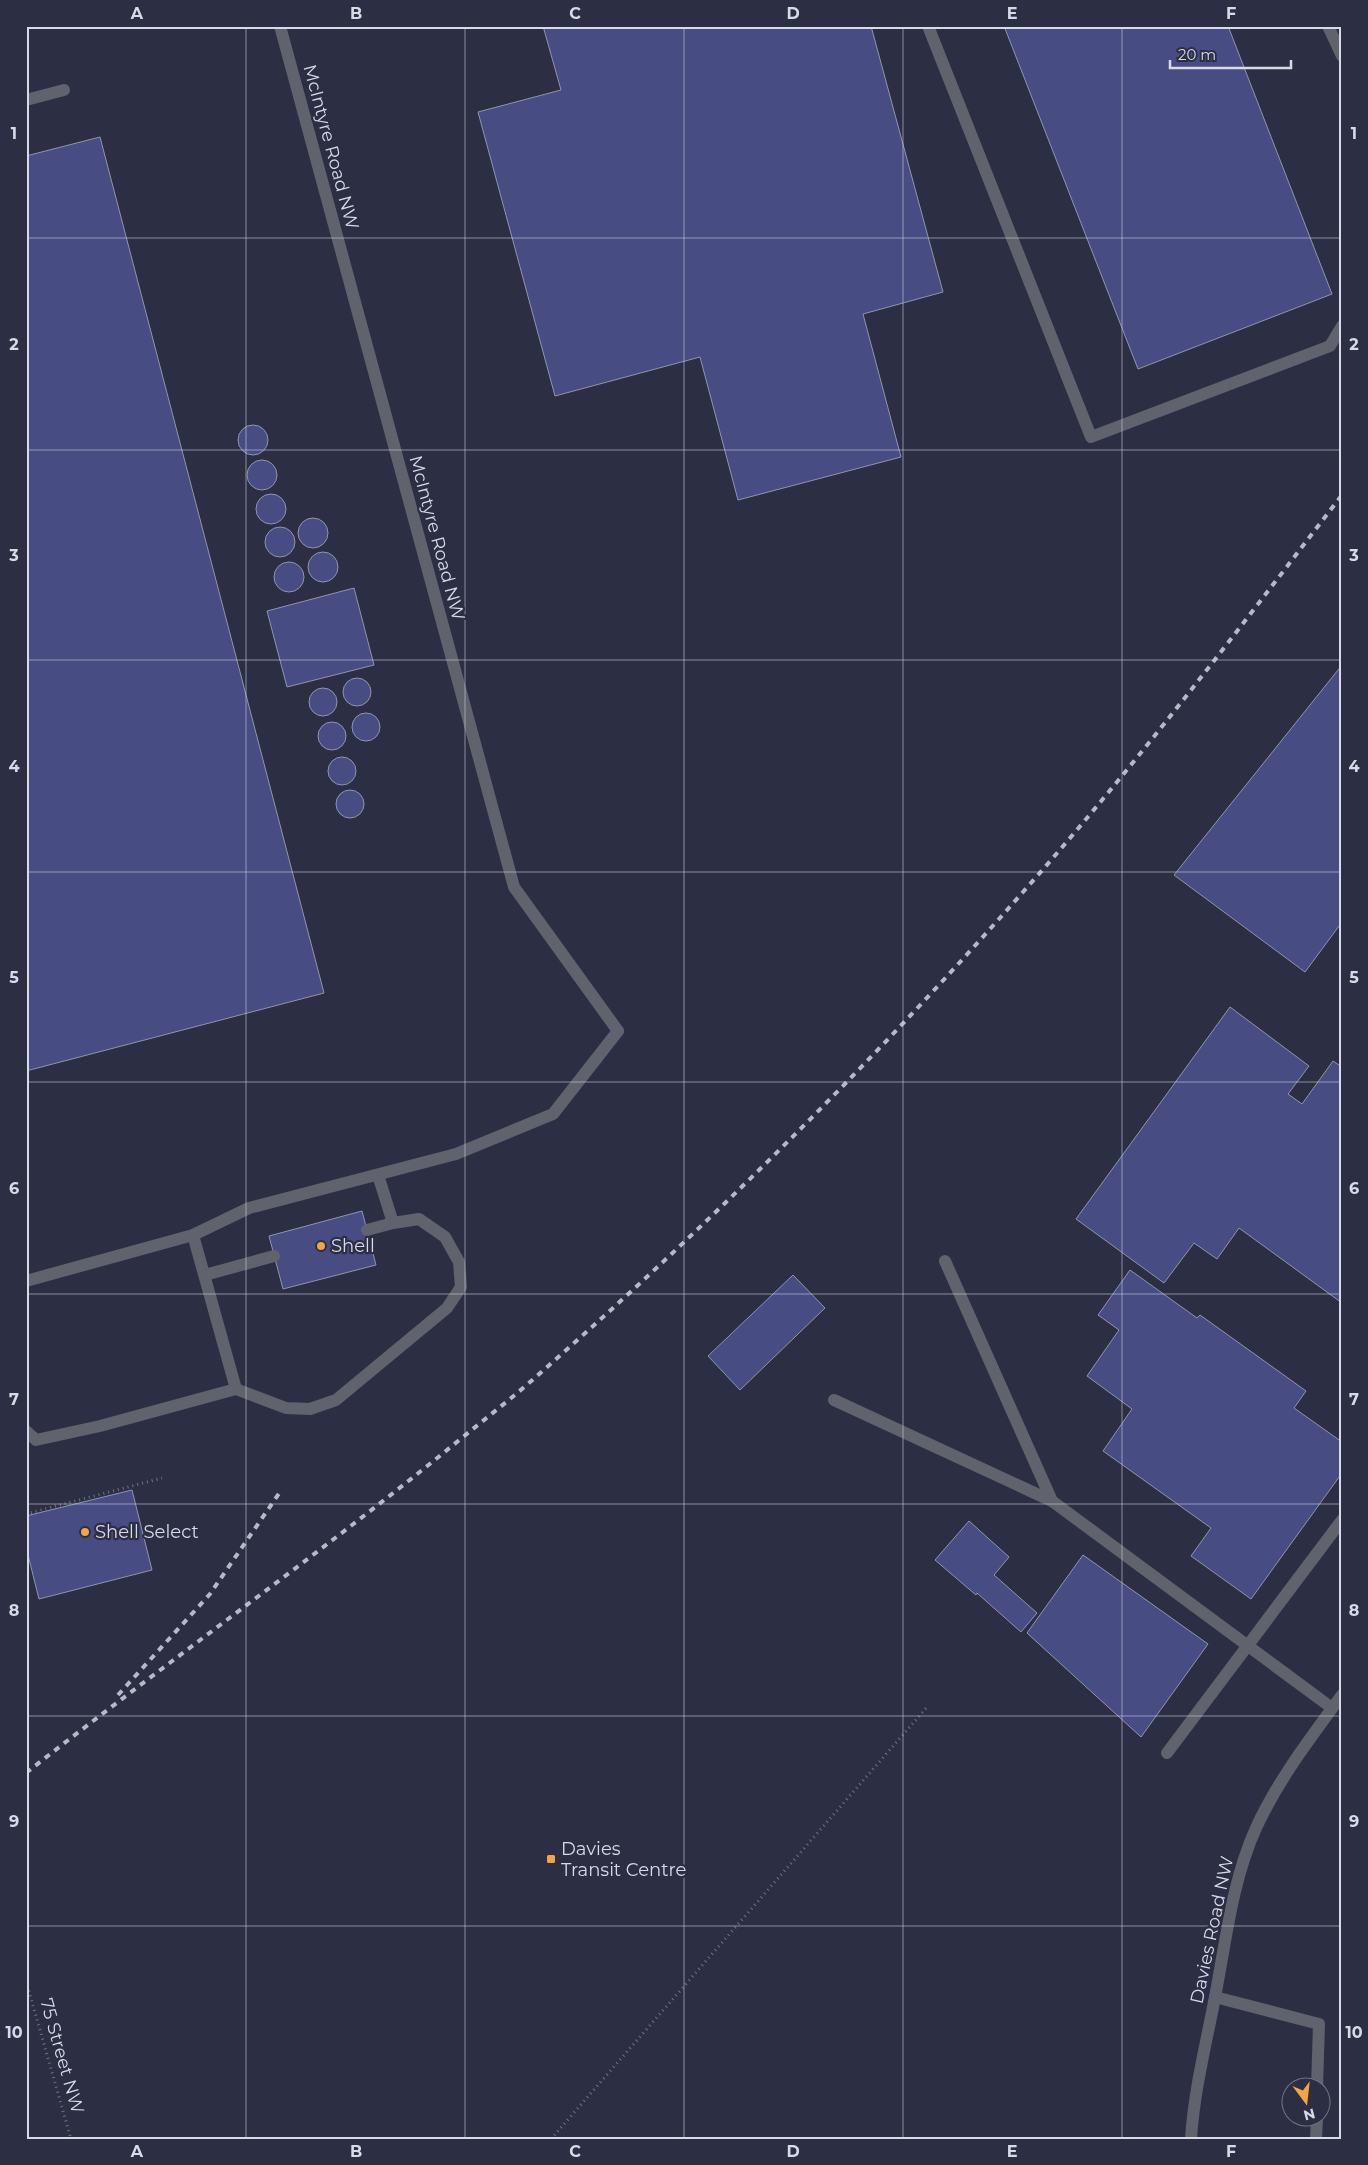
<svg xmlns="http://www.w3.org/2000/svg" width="1368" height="2165" viewBox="0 0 1368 2165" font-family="Montserrat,sans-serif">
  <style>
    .building { fill: #474d82; stroke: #9095ae }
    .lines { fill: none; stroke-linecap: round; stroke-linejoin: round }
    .path { stroke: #707385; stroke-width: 3; stroke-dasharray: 1 4; stroke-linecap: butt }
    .service { stroke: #60626d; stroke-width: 12 }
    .minor { stroke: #60626d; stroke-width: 12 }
    .tertiary { stroke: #60626d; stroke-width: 12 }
    .rail { stroke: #b7b9c8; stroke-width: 4; stroke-dasharray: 6 6; stroke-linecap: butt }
    .grid { fill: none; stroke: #d8dae8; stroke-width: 1; stroke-opacity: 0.55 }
    .poi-dot { fill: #f3a443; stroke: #2c2f44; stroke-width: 2 }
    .labels { text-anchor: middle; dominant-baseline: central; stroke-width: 4.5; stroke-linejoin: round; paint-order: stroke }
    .street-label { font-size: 18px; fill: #d8dae8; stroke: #2c2f44 }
    .poi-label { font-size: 18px; fill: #d8dae8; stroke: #2c2f44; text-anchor: start }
    .neatline { fill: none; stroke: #d8dae8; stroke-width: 2 }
    .grid-label { font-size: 16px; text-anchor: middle; font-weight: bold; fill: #d8dae8 }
  </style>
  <rect width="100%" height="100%" fill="#2c2f44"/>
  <!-- building -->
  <g class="building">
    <polygon points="543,26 871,26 943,292 863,314 901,457 738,500 700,357 555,396 478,112 561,90"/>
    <polygon points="1004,26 1228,26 1332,294 1138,369"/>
    <polygon points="100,137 324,993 26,1071 26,156"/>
    <circle cx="253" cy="440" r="15"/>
    <circle cx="262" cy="475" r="15"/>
    <circle cx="271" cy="509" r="15"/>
    <circle cx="313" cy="533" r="15"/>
    <circle cx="280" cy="542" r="15"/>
    <circle cx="323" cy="567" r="15"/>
    <circle cx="289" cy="577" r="15"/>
    <polygon points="354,588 374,665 287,687 267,611"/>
    <polygon points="1342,665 1342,922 1305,972 1174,875"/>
    <circle cx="357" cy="692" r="14"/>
    <circle cx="323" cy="702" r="14"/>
    <circle cx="366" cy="727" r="14"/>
    <circle cx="332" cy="736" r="14"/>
    <circle cx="342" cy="771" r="14"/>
    <circle cx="350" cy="804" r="14"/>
    <polygon points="1230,1007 1309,1066 1288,1094 1302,1104 1333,1061 1342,1067 1342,1303 1239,1228 1217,1259 1194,1243 1164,1283 1076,1219"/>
    <polygon points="362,1211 376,1265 283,1289 269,1236"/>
    <polygon points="1130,1270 1197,1318 1200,1315 1306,1391 1294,1408 1342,1442 1342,1473 1251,1599 1191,1556 1211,1528 1103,1451 1132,1409 1087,1376 1119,1330 1098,1315"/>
    <polygon points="793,1275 825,1308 740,1390 708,1356"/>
    <polygon points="132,1490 152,1570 39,1599 26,1547 26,1516"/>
    <polygon points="969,1521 1009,1557 994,1575 1037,1613 1021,1632 977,1593 976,1595 935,1560"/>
    <polygon points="1083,1555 1208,1644 1141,1737 1027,1633"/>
  </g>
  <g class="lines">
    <!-- path -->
    <g class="path">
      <polyline points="26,1514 162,1478"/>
      <polyline points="26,1981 71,2139"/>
      <polyline points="551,2139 928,1706"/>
    </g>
    <!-- service -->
    <g class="service">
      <polyline points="928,26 1091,437 1330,346 1342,326"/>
      <polyline points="1328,26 1342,56"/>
      <polyline points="26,100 64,90"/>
      <polyline points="378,1175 393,1223"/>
      <polyline points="945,1261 1052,1501"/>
      <polyline points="205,1275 274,1256"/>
      <polyline points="26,1281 193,1235 249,1208 456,1154 553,1114 618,1031"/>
      <polyline points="236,1389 286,1408 310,1409 336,1400 447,1308 461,1287 459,1262 445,1237 419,1219 393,1223 367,1230"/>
      <polyline points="834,1400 1052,1501 1332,1708"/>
      <polyline points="26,1431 36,1440 100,1426 236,1389 193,1235"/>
      <polyline points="1167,1753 1342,1520"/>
      <polyline points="1215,1997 1319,2024 1317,2088"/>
      <polyline points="1316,2139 1317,2118"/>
    </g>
    <!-- minor -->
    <polyline class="minor" points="280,26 514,887 618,1031"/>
    <!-- tertiary -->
    <path class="tertiary" d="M1191 2139C1194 2091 1206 2044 1215 1997 1226 1941 1232 1881 1256 1828 1278 1780 1311 1737 1342 1695"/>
    <!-- rail -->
    <g class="rail">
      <polyline points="118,1695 210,1594 280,1492"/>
      <path d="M26 1773C167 1662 313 1559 452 1446 481 1422 510 1400 538 1375 709 1225 872 1063 1023 892 1136 765 1238 630 1342 495"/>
    </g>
  </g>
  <!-- grid -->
  <path class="grid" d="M246 26V2139M465 26V2139M684 26V2139M903 26V2139M1122 26V2139M26 238H1342M26 450H1342M26 660H1342M26 872H1342M26 1082H1342M26 1294H1342M26 1504H1342M26 1716H1342M26 1926H1342"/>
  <!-- markers -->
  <g class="poi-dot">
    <circle cx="321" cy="1246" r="5"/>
    <circle cx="85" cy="1532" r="5"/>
    <rect x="546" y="1854" width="10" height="10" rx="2.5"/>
  </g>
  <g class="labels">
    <!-- street labels -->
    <g class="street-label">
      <text transform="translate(331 147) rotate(75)">McIntyre Road NW</text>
      <text transform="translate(437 538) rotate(75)">McIntyre Road NW</text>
      <text transform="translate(1212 1930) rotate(-78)">Davies Road NW</text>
      <text transform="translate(62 2056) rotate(74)">75 Street NW</text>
    </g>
    <!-- poi labels -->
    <g class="poi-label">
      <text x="331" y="1246">Shell</text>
      <text x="95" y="1532">Shell Select</text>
      <text x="561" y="1849">Davies<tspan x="561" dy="21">Transit Centre</tspan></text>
    </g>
  </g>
  <!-- border -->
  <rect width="1368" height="2165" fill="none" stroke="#2c2f44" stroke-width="55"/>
  <!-- north arrow -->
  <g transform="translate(1306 2102) rotate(165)"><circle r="24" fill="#2c2f44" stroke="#717386"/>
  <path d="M0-4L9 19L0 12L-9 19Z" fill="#f3a443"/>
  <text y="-8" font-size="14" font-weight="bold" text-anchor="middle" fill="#d8dae8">N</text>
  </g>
  <!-- scale -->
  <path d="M1170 60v8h121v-8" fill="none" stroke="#d8dae8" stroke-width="2.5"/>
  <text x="1178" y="60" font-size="15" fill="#d8dae8" stroke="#2c2f44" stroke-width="4" paint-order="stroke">20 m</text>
  <rect x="28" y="28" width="1312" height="2110" class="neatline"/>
  <g class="grid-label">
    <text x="137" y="19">A</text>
    <text x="356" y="19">B</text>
    <text x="575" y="19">C</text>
    <text x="793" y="19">D</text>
    <text x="1012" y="19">E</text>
    <text x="1231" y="19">F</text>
    <text x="14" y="139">1</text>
    <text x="1354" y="139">1</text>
    <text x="14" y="350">2</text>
    <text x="1354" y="350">2</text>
    <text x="14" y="561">3</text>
    <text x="1354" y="561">3</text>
    <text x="14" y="772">4</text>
    <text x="1354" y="772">4</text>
    <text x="14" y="983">5</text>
    <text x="1354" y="983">5</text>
    <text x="14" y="1194">6</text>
    <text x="1354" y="1194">6</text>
    <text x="14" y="1405">7</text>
    <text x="1354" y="1405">7</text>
    <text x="14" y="1616">8</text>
    <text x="1354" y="1616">8</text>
    <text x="14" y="1827">9</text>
    <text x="1354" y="1827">9</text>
    <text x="14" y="2038">10</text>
    <text x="1354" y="2038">10</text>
    <text x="137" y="2157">A</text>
    <text x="356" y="2157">B</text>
    <text x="575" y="2157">C</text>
    <text x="793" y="2157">D</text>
    <text x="1012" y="2157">E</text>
    <text x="1231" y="2157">F</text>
  </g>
</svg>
